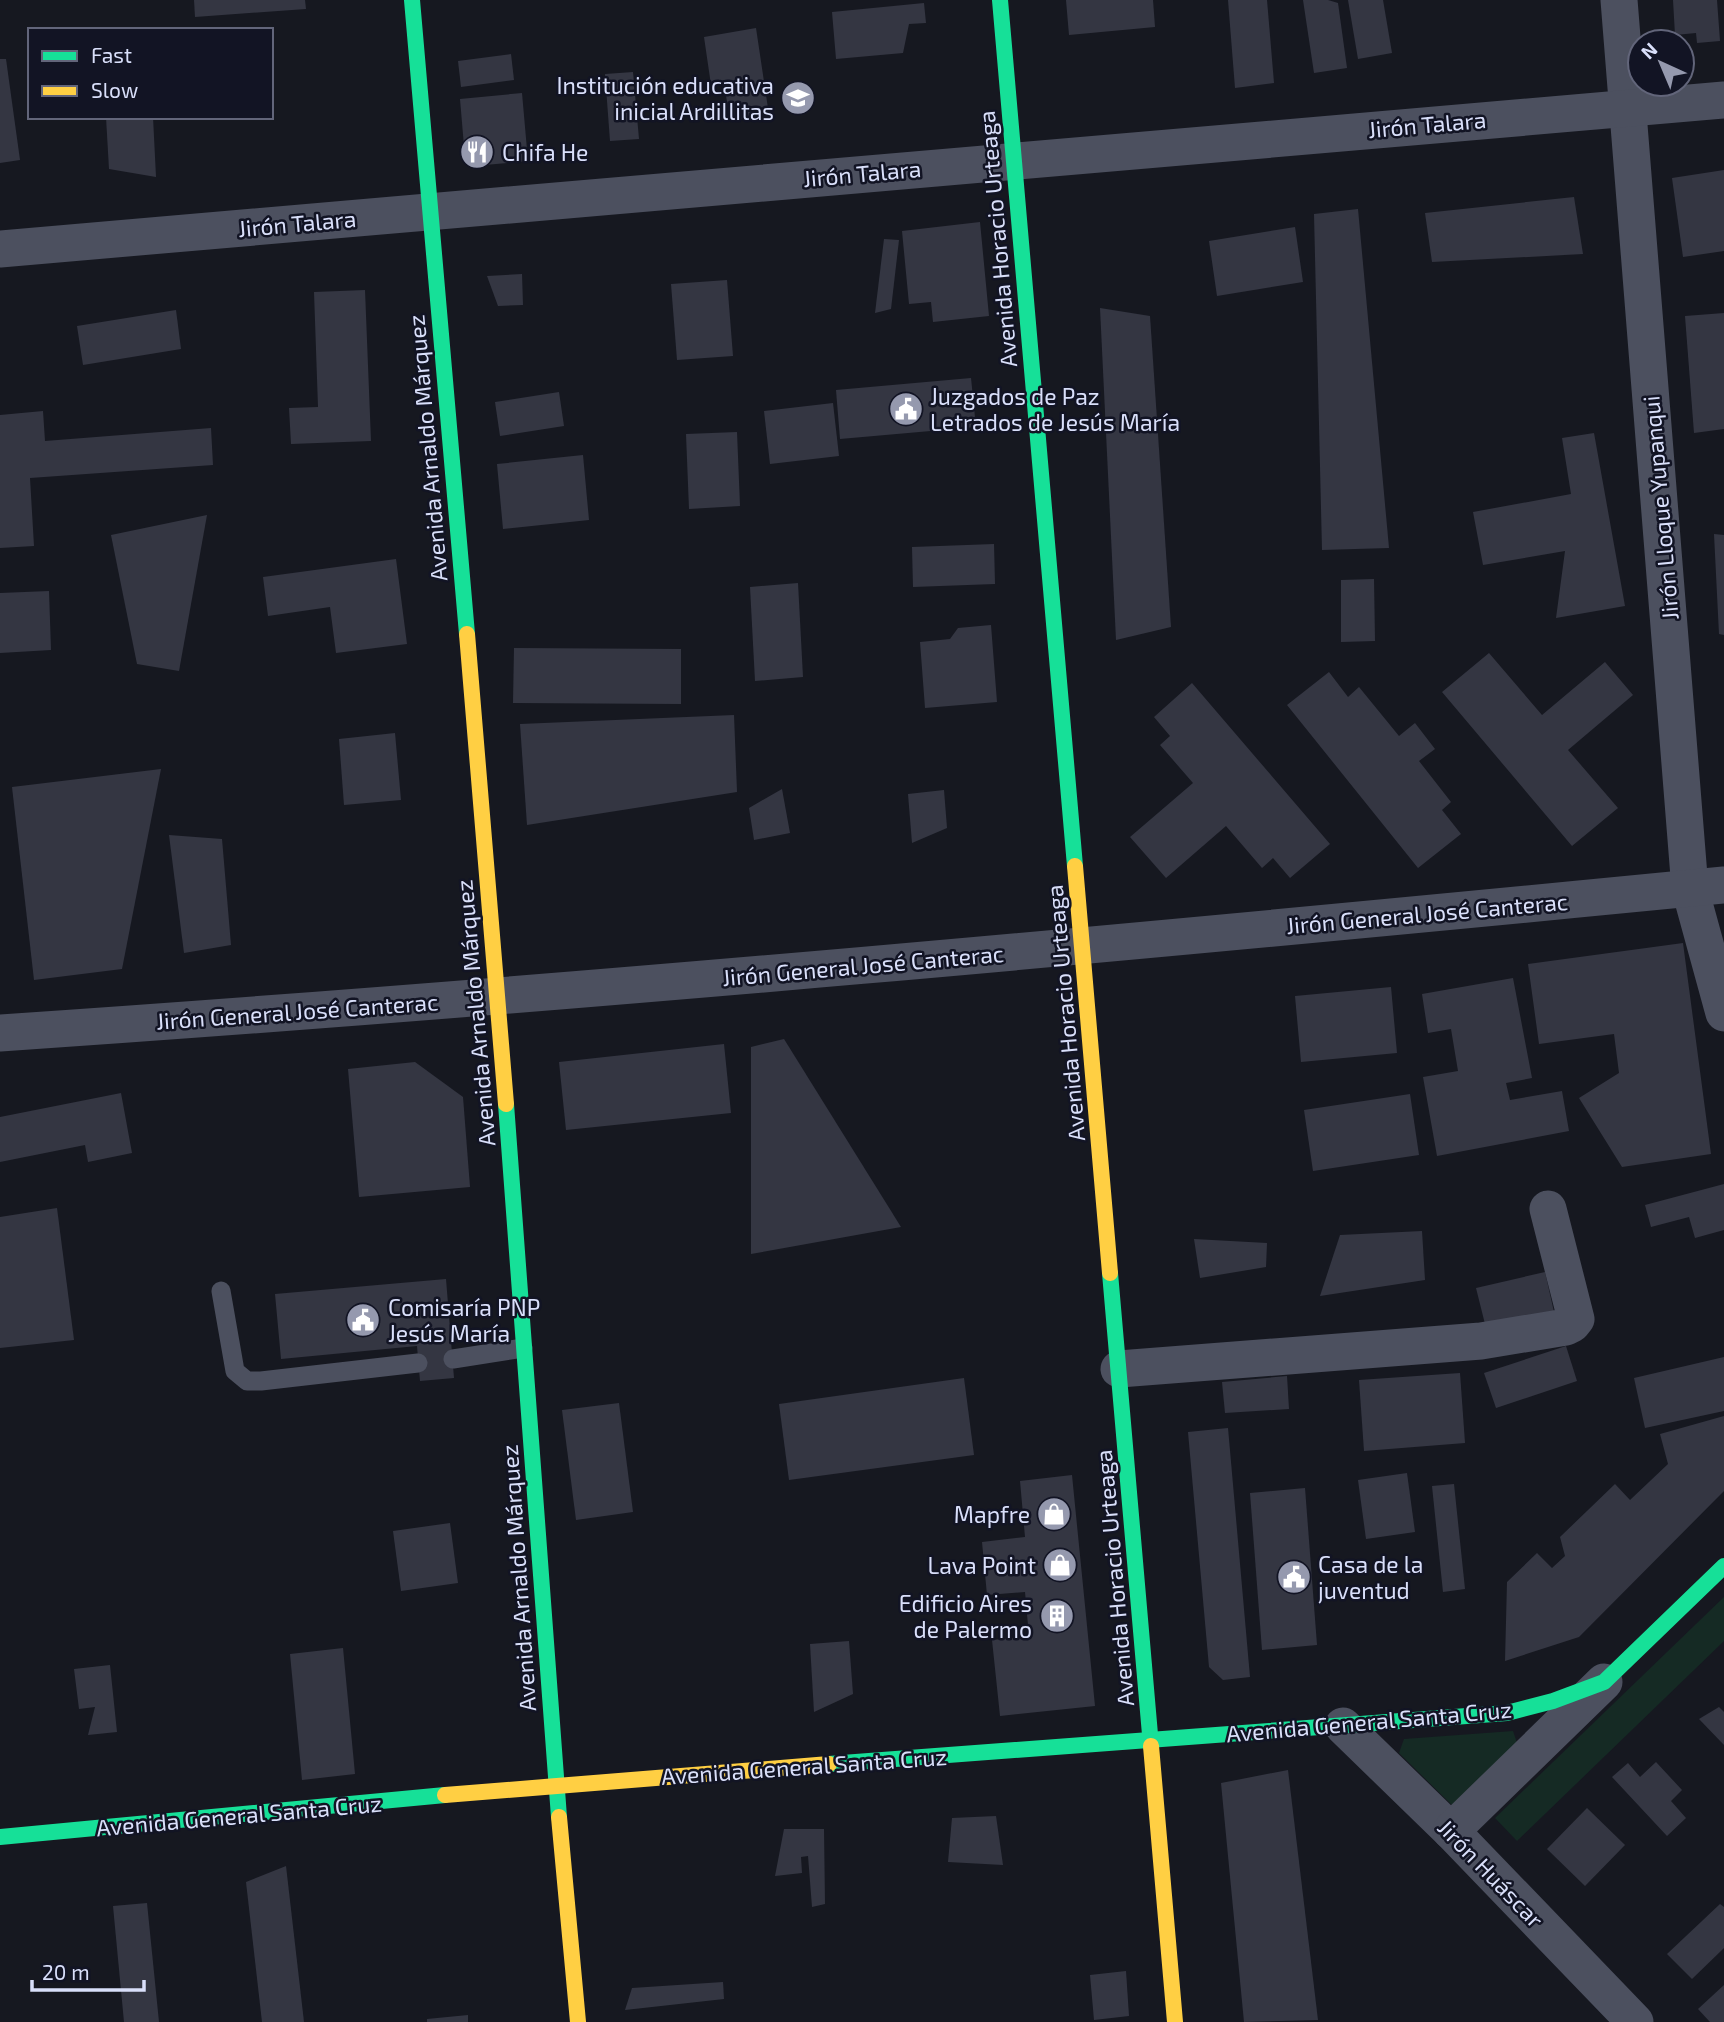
<svg xmlns="http://www.w3.org/2000/svg" width="1724" height="2022" viewBox="0 0 1724 2022" font-family="'Exo 2',sans-serif">
  <style>
    .green { fill: #152a24 }
    .building { fill: #343642 }
    .lines { fill: none; stroke-linecap: round; stroke-linejoin: round }
    .lane { stroke: #4c505f; stroke-width: 19 }
    .street { stroke: #4c505f; stroke-width: 37 }
    .fast { stroke: #16e098; stroke-width: 16 }
    .slow { stroke: #ffcf43; stroke-width: 16 }
    .labels { text-anchor: middle; dominant-baseline: central; stroke-width: 5; stroke-linejoin: round; paint-order: stroke }
    .poi-label { font-size: 23px; fill: #d9dffa; stroke: #121424; text-anchor: end }
    .street-label { font-size: 23px; fill: #d9dffa; stroke: #121424 }
  </style>
  <rect width="100%" height="100%" fill="#161820"/>
  <!-- green -->
  <g class="green">
    <polygon points="1724,1597 1724,1641 1517,1841 1495,1818"/>
    <polygon points="1513,1731 1517,1743 1452,1805 1399,1753 1404,1739"/>
  </g>
  <!-- building -->
  <g class="building">
    <polygon points="194,0 305,0 306,9 195,17"/>
    <polygon points="1066,0 1153,0 1155,27 1069,35"/>
    <polygon points="1228,0 1267,0 1274,83 1235,88"/>
    <polygon points="1303,0 1328,0 1338,3 1347,68 1314,73"/>
    <polygon points="1348,0 1383,0 1392,53 1358,59"/>
    <polygon points="1673,0 1717,0 1720,41 1697,43 1696,33 1675,35"/>
    <polygon points="924,3 926,23 909,24 903,53 836,59 832,12"/>
    <polygon points="756,28 769,115 730,121 724,83 711,85 704,37"/>
    <polygon points="511,54 514,80 461,87 458,61"/>
    <polygon points="0,59 6,59 20,160 0,163"/>
    <polygon points="633,72 639,139 610,141 605,74"/>
    <polygon points="522,93 528,161 474,166 465,158 460,99"/>
    <polygon points="106,117 153,117 156,177 109,169"/>
    <polygon points="1724,170 1724,251 1683,257 1672,178"/>
    <polygon points="1574,197 1583,254 1432,262 1425,213"/>
    <polygon points="1358,209 1389,548 1322,550 1314,214"/>
    <polygon points="980,222 989,316 933,322 931,302 909,304 902,231"/>
    <polygon points="1295,227 1303,282 1217,296 1209,241"/>
    <polygon points="884,239 899,240 891,309 875,313"/>
    <polygon points="522,274 523,305 498,306 487,276"/>
    <polygon points="727,280 733,356 677,360 671,284"/>
    <polygon points="365,290 371,441 291,444 289,408 318,407 314,292"/>
    <polygon points="1100,308 1150,316 1171,627 1116,640"/>
    <polygon points="176,310 181,349 83,365 77,326"/>
    <polygon points="1724,313 1724,429 1694,433 1685,316"/>
    <polygon points="971,378 976,427 840,439 836,390"/>
    <polygon points="559,392 564,426 500,436 495,402"/>
    <polygon points="833,403 839,456 770,464 764,411"/>
    <polygon points="43,411 45,441 211,428 213,465 30,478 34,546 0,548 0,415"/>
    <polygon points="737,432 740,506 689,509 686,434"/>
    <polygon points="1594,433 1625,606 1556,618 1565,551 1483,565 1473,512 1571,494 1562,438"/>
    <polygon points="583,455 589,520 503,529 497,464"/>
    <polygon points="207,515 179,671 137,664 111,535"/>
    <polygon points="1714,534 1724,535 1724,635 1719,634"/>
    <polygon points="994,544 995,584 913,587 912,547"/>
    <polygon points="396,559 407,644 336,653 330,607 268,616 263,577"/>
    <polygon points="1374,579 1375,641 1341,642 1341,580"/>
    <polygon points="798,583 803,677 755,681 750,587"/>
    <polygon points="49,591 51,650 0,653 0,593"/>
    <polygon points="991,625 997,702 925,708 920,642 950,639 958,628"/>
    <polygon points="514,648 681,649 681,704 513,703"/>
    <polygon points="1489,653 1542,715 1605,662 1633,695 1568,750 1618,808 1572,846 1442,692"/>
    <polygon points="1329,672 1348,697 1359,687 1399,736 1415,723 1435,749 1419,761 1451,802 1442,810 1461,834 1418,868 1287,705"/>
    <polygon points="1192,683 1330,844 1290,878 1273,858 1262,868 1226,826 1166,878 1130,837 1193,783 1160,745 1170,736 1154,717"/>
    <polygon points="734,715 737,792 527,825 520,724"/>
    <polygon points="395,733 401,800 344,805 339,739"/>
    <polygon points="161,769 122,969 34,980 12,787"/>
    <polygon points="782,789 790,833 754,840 749,808"/>
    <polygon points="944,790 947,828 912,843 908,794"/>
    <polygon points="169,835 222,839 231,945 184,953"/>
    <polygon points="1683,943 1711,1154 1622,1167 1579,1098 1619,1073 1614,1034 1539,1044 1528,964"/>
    <polygon points="1513,978 1532,1078 1506,1083 1510,1100 1562,1091 1569,1131 1437,1156 1423,1077 1458,1071 1451,1029 1428,1033 1422,994"/>
    <polygon points="1391,987 1397,1053 1301,1062 1295,996"/>
    <polygon points="784,1039 901,1227 751,1254 751,1047"/>
    <polygon points="724,1044 731,1113 566,1130 559,1062"/>
    <polygon points="415,1062 463,1097 470,1187 359,1197 348,1069"/>
    <polygon points="121,1093 132,1153 88,1162 85,1145 0,1162 0,1117"/>
    <polygon points="1410,1094 1419,1155 1313,1171 1304,1110"/>
    <polygon points="1724,1184 1724,1230 1695,1238 1689,1217 1651,1227 1645,1205"/>
    <polygon points="57,1208 74,1340 0,1348 0,1217"/>
    <polygon points="1422,1231 1425,1280 1320,1296 1340,1235"/>
    <polygon points="1194,1239 1267,1243 1266,1267 1200,1278"/>
    <polygon points="1545,1272 1554,1312 1486,1328 1476,1288"/>
    <polygon points="446,1279 454,1378 420,1381 417,1346 281,1359 275,1294"/>
    <polygon points="1566,1346 1577,1381 1496,1408 1484,1373"/>
    <polygon points="1724,1357 1724,1411 1645,1428 1634,1378"/>
    <polygon points="1460,1373 1465,1443 1364,1451 1359,1380"/>
    <polygon points="1287,1376 1289,1409 1225,1413 1222,1382"/>
    <polygon points="964,1378 974,1455 789,1480 779,1404"/>
    <polygon points="619,1403 633,1512 576,1520 562,1410"/>
    <polygon points="1724,1416 1724,1491 1579,1637 1505,1661 1507,1582 1537,1553 1552,1568 1565,1556 1560,1537 1615,1484 1630,1500 1668,1464 1660,1434"/>
    <polygon points="1228,1428 1250,1677 1223,1680 1209,1667 1188,1432"/>
    <polygon points="1407,1473 1415,1532 1366,1539 1358,1480"/>
    <polygon points="1072,1475 1095,1706 1000,1716 992,1640 1029,1636 1025,1592 987,1595 982,1542 1025,1537 1020,1481"/>
    <polygon points="1454,1484 1465,1589 1443,1592 1432,1486"/>
    <polygon points="1305,1488 1317,1645 1262,1650 1250,1493"/>
    <polygon points="450,1523 458,1583 401,1591 393,1531"/>
    <polygon points="849,1641 853,1694 814,1712 810,1644"/>
    <polygon points="343,1648 355,1774 302,1780 290,1654"/>
    <polygon points="110,1665 117,1732 88,1735 95,1707 79,1709 74,1669"/>
    <polygon points="1719,1707 1724,1712 1724,1745 1699,1719"/>
    <polygon points="1656,1762 1682,1790 1671,1801 1686,1818 1667,1836 1612,1777 1628,1763 1640,1777"/>
    <polygon points="1288,1770 1318,2020 1244,2022 1221,1783"/>
    <polygon points="1587,1808 1625,1845 1585,1886 1547,1849"/>
    <polygon points="996,1816 1003,1865 948,1862 952,1818"/>
    <polygon points="784,1829 824,1829 825,1904 812,1907 808,1856 801,1857 802,1873 775,1876"/>
    <polygon points="286,1866 304,2022 262,2022 246,1882"/>
    <polygon points="147,1903 159,2022 124,2022 113,1906"/>
    <polygon points="1720,1904 1724,1907 1724,1948 1692,1979 1667,1954"/>
    <polygon points="1126,1971 1129,2016 1094,2020 1090,1975"/>
    <polygon points="723,1982 724,1999 625,2010 632,1988"/>
    <polygon points="1724,1985 1724,2022 1710,2022 1698,2009"/>
    <polygon points="468,2015 468,2022 427,2022 427,2019"/>
  </g>
  <g class="lines">
    <!-- lane -->
    <g class="lane">
      <polyline points="221,1291 235,1371 247,1381 261,1381 418,1363"/>
      <polyline points="453,1359 523,1348"/>
    </g>
    <!-- street -->
    <g class="street">
      <polyline points="1619,0 1690,889 1724,1013"/>
      <polyline points="0,249 1724,100"/>
      <path d="M0 1033C575 994 1150 941 1724 885"/>
      <polyline points="1119,1369 1481,1341 1566,1327 1572,1324 1576,1319 1548,1209"/>
      <polyline points="1343,1726 1451,1831 1635,2022"/>
      <polyline points="1451,1831 1604,1682"/>
    </g>
    <!-- fast -->
    <g class="fast">
      <polyline points="412,0 467,634"/>
      <polyline points="1000,0 1075,866"/>
      <polyline points="506,1104 559,1817"/>
      <polyline points="1110,1273 1151,1746"/>
      <polyline points="829,1764 1507,1713 1553,1701 1604,1682 1724,1566"/>
      <polyline points="0,1837 445,1795"/>
    </g>
    <!-- slow -->
    <g class="slow">
      <polyline points="467,634 506,1104"/>
      <polyline points="1075,866 1110,1273"/>
      <polyline points="1151,1746 1175,2022"/>
      <polyline points="445,1795 829,1764"/>
      <polyline points="559,1817 578,2022"/>
    </g>
  </g>
  <!-- icons -->
  <defs>
    <g id="school-disc" transform="scale(1.75)"><circle r="9.5" fill="#9599ae" stroke="#121424"/><path d="M0-5L7-2L0 1L-7-2ZM-4 1L0 2.5L4 1V4Q0 6-4 4Z" fill="#fff"/></g>
    <g id="restaurant-disc" transform="scale(1.75)"><circle r="9.5" fill="#9599ae" stroke="#121424"/><path d="M-5-6h1v4h1v-4h1v4h1v-4h1v5L-1.5 .5V6h-2V.5L-5-1ZM5-6V6H3V1.5H1.5Q1.5-4 5-6Z" fill="#fff"/></g>
    <g id="civic-disc" transform="scale(1.75)"><circle r="9.5" fill="#9599ae" stroke="#121424"/><path d="M-.6-6.5H3V-4.5H.6V-3L4-1V1h2V6H-6V1h2V-1L-.6-3ZM-1.2 2.5V6h2.4V2.5Z" fill="#fff"/></g>
    <g id="shop-disc" transform="scale(1.75)"><circle r="9.5" fill="#9599ae" stroke="#121424"/><path d="M-5-2.5h2.3a2.7 3.5 0 0 1 5.4 0H5L5.5 6h-11ZM-1.5-2.5h3a1.5 2.3 0 0 0-3 0Z" fill="#fff"/></g>
    <g id="building-disc" transform="scale(1.75)"><circle r="9.5" fill="#9599ae" stroke="#121424"/><path d="M-4-6H4V6H1V3H-1V6H-4ZM-2.5-4.3h1.7v1.8h-1.7ZM.8-4.3h1.7v1.8H.8ZM-2.5-1h1.7V.8h-1.7ZM.8-1h1.7V.8H.8Z" fill="#fff"/></g>
  </defs>
  <g fill-rule="evenodd">
    <use href="#school-disc" x="798" y="98"/>
    <use href="#restaurant-disc" x="477" y="152"/>
    <use href="#civic-disc" x="906" y="409"/>
    <use href="#civic-disc" x="363" y="1320"/>
    <use href="#shop-disc" x="1054" y="1514"/>
    <use href="#shop-disc" x="1060" y="1565"/>
    <use href="#civic-disc" x="1294" y="1577"/>
    <use href="#building-disc" x="1057" y="1616"/>
  </g>
  <g class="labels">
    <!-- poi labels -->
    <g class="poi-label">
      <text x="774" y="85">Institución educativa<tspan x="774" dy="26">inicial Ardillitas</tspan></text>
      <text x="502" y="152" text-anchor="start">Chifa He</text>
      <text x="930" y="396" text-anchor="start">Juzgados de Paz<tspan x="930" dy="26">Letrados de Jesús María</tspan></text>
      <text x="388" y="1307" text-anchor="start">Comisaría PNP<tspan x="388" dy="26">Jesús María</tspan></text>
      <text x="1030" y="1514">Mapfre</text>
      <text x="1318" y="1564" text-anchor="start">Casa de la<tspan x="1318" dy="26">juventud</tspan></text>
      <text x="1036" y="1565">Lava Point</text>
      <text x="1032" y="1603">Edificio Aires<tspan x="1032" dy="26">de Palermo</tspan></text>
    </g>
    <!-- street labels -->
    <g class="street-label">
      <text transform="translate(1427 124) rotate(-5)">Jirón Talara</text>
      <text transform="translate(862 173) rotate(-5)">Jirón Talara</text>
      <text transform="translate(297 223) rotate(-5)">Jirón Talara</text>
      <text transform="translate(997 239) rotate(-95)">Avenida Horacio Urteaga</text>
      <text transform="translate(427 448) rotate(-95)">Avenida Arnaldo Márquez</text>
      <text transform="translate(1660 508) rotate(-95)">Jirón Lloque Yupanqui</text>
      <text transform="translate(1427 913) rotate(-5)">Jirón General José Canterac</text>
      <text transform="translate(863 965) rotate(-5)">Jirón General José Canterac</text>
      <text transform="translate(297 1011) rotate(-4)">Jirón General José Canterac</text>
      <text transform="translate(475 1013) rotate(-95)">Avenida Arnaldo Márquez</text>
      <text transform="translate(1065 1013) rotate(-95)">Avenida Horacio Urteaga</text>
      <text transform="translate(518 1578) rotate(-94)">Avenida Arnaldo Márquez</text>
      <text transform="translate(1114 1578) rotate(-95)">Avenida Horacio Urteaga</text>
      <text transform="translate(1369 1721) rotate(-5)">Avenida General Santa Cruz</text>
      <text transform="translate(804 1766) rotate(-4)">Avenida General Santa Cruz</text>
      <text transform="translate(239 1815) rotate(-5)">Avenida General Santa Cruz</text>
      <text transform="translate(1491 1873) rotate(46)">Jirón Huáscar</text>
    </g>
  </g>
  <!-- legend -->
  <rect x="28" y="28" width="245" height="91" fill="#121424" stroke="#62657a" stroke-width="2"/>
  <rect x="42" y="51" width="35" height="10" fill="#16e098" stroke="#62657a" stroke-width="2"/>
  <text x="91" y="63" font-size="21" fill="#d9dffa">Fast</text>
  <rect x="42" y="86" width="35" height="10" fill="#ffcf43" stroke="#62657a" stroke-width="2"/>
  <text x="91" y="98" font-size="21" fill="#d9dffa">Slow</text>
  <!-- north arrow -->
  <g transform="translate(1661 63) rotate(316)"><circle r="33" fill="#121424" stroke="#62657a" stroke-width="2"/>
  <path d="M0-5L12 26L0 18L-12 26Z" fill="#9599ae"/>
  <text y="-10" font-size="19" font-weight="bold" text-anchor="middle" fill="#d9dffa">N</text>
  </g>
  <!-- scale -->
  <path d="M32 1980v10h112v-10" fill="none" stroke="#d9dffa" stroke-width="3.5"/>
  <text x="42" y="1980" font-size="21" fill="#d9dffa" stroke="#121424" stroke-width="5" paint-order="stroke">20 m</text>
</svg>
